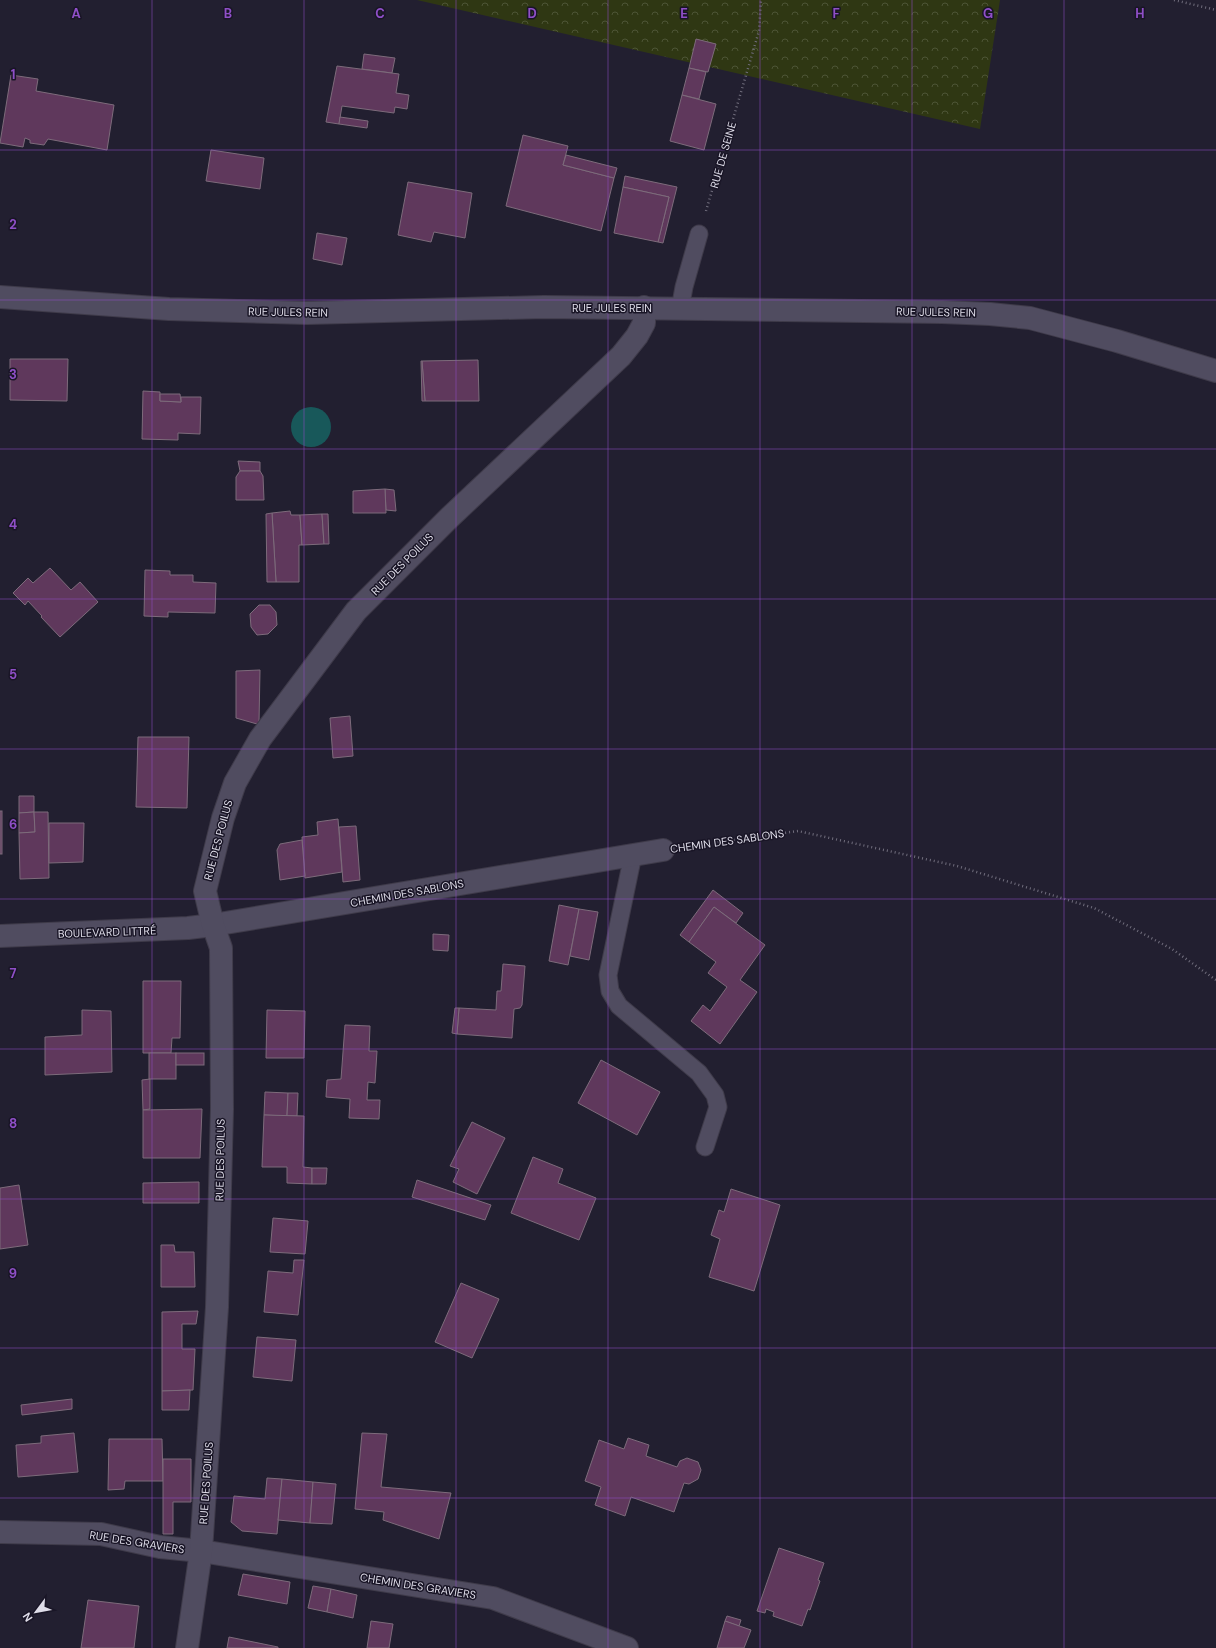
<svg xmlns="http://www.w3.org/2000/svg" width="1216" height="1648" viewBox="0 0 1216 1648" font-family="'DM Sans',sans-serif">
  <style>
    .forest { fill: url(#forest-crowns) }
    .water { fill: #18585a }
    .building { fill: #5f385c; stroke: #7d6b7b }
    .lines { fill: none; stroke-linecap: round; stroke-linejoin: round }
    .service-casing { stroke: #3f3b4a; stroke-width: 19 }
    .minor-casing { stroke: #3f3b4a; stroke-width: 24 }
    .secondary-casing { stroke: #3f3b4a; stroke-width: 24 }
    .path { stroke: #716e7d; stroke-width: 2.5; stroke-dasharray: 1 3; stroke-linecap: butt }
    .service { stroke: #504c60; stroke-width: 17 }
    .minor { stroke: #504c60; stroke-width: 22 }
    .secondary { stroke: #504c60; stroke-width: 22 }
    .grid { fill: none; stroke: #8f4fc7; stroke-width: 1; stroke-opacity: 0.55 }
    .labels { text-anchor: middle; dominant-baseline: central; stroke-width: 3; stroke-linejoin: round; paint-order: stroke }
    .street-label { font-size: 11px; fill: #dfdde9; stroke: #191526 }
    .grid-label { font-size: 13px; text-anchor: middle; font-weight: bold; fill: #8f4fc7; stroke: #191526; stroke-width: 3; stroke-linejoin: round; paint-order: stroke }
  </style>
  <defs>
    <pattern id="forest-crowns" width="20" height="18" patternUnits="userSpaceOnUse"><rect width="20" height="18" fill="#2f3713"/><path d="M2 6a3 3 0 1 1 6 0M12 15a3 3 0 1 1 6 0" fill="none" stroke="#4d5435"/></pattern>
  </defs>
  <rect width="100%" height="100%" fill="#221f30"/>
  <!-- forest -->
  <polygon class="forest" points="417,0 1000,0 980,129"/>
  <!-- water -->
  <circle class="water" cx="311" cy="427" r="20"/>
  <!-- building -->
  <g class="building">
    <polygon points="696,39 716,44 708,72 689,68"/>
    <polygon points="364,54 395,58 392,73 362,69"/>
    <polygon points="337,66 399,74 396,93 409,95 407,109 395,107 394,113 342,106 339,124 326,122"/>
    <polygon points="689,68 706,72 699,99 682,95"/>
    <polygon points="11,75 38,79 36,91 114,105 107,150 48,139 44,145 30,143 30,140 25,138 23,147 0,143"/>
    <polygon points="682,95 716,104 704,150 670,141"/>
    <polygon points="340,117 368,121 367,128 339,124"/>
    <polygon points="523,135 568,146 563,165 614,178 601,231 506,206"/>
    <polygon points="211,150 264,158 260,189 206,181"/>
    <polygon points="566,155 617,168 614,178 563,165"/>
    <polygon points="625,176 677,187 663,243 658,242 669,197 623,187"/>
    <polygon points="408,182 472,193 465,238 434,232 431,242 398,235"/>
    <polygon points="623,187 669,197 658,242 614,233"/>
    <polygon points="317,233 347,238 342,265 313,259"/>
    <polygon points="10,359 68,359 67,401 10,400"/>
    <polygon points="478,360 479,401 425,401 422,361"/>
    <polygon points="421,361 422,361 425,401 422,401"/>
    <polygon points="143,391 160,392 160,401 181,402 181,397 201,397 200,434 178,433 178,440 142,439"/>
    <polygon points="160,394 180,394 181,402 160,401"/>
    <polygon points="238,461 260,462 260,471 240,471"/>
    <polygon points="240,471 260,471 263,476 264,500 236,500 236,477"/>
    <polygon points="385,489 394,490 396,511 386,510"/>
    <polygon points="385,489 386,513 353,513 353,491"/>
    <polygon points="290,511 291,515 300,515 302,545 299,545 299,582 276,582 272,513"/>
    <polygon points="272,513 276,582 267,582 266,514"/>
    <polygon points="322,514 324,544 302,545 300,515"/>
    <polygon points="322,514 328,514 329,544 324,544"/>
    <polygon points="50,568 71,590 80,582 98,602 60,637 41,617 42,616 28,601 25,605 13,593 28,578 33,583"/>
    <polygon points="145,570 170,571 170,575 193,575 193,582 216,583 215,613 168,612 168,617 144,616"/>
    <polygon points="259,605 270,605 276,612 277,625 268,634 257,635 251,627 250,614"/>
    <polygon points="260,670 259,722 257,724 236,718 236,671"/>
    <polygon points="350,716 353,756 333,758 330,718"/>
    <polygon points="138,737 189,737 187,808 136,807"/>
    <polygon points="19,796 34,796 34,812 19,813"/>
    <rect x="0" y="811" width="2" height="43"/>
    <polygon points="34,812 35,832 19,833 19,813"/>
    <polygon points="34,812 48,812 49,878 20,879 19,833 35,832"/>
    <polygon points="338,819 342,872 305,878 302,837 318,835 317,822"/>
    <polygon points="49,823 84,823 83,862 49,863"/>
    <polygon points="356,826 360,880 343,882 339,827"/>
    <polygon points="302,840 305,876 280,880 277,850 280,844"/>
    <polygon points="713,890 743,913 736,923 714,907 689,942 680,935"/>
    <polygon points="559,905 579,909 568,965 549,961"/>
    <polygon points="714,907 765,945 740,980 757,992 720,1044 691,1021 703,1005 710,1011 727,987 708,973 716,962 689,942"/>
    <polygon points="579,909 598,912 589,960 570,956"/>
    <polygon points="433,934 449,935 448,951 433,950"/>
    <polygon points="503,964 525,966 522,1005 520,1008 514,1009 512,1038 457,1034 459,1008 496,1010 497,991 501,991"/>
    <polygon points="143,981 181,981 180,1038 172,1038 171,1053 143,1053"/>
    <polygon points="455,1008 459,1008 457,1034 452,1033"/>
    <polygon points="82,1010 111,1011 112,1072 45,1075 45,1037 82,1035"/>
    <polygon points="267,1010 305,1011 304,1058 266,1058"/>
    <polygon points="345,1025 370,1026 369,1051 377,1051 375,1083 368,1082 367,1100 380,1100 379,1119 349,1118 350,1099 326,1097 327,1080 341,1079"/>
    <rect x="149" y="1053" width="27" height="26"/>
    <rect x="176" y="1053" width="28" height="12"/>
    <polygon points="601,1060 660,1092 637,1135 578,1103"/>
    <polygon points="150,1079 150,1109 143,1110 142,1080"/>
    <polygon points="265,1092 288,1093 287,1116 264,1115"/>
    <polygon points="288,1093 298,1093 297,1116 287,1116"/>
    <polygon points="202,1109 200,1158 143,1158 143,1110"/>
    <polygon points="264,1115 304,1116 303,1167 312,1168 312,1184 287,1183 287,1167 262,1167"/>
    <polygon points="472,1122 505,1138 477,1194 453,1182 459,1169 450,1166"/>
    <polygon points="533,1157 563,1169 558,1183 596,1198 579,1240 511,1213"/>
    <polygon points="312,1168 327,1168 326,1184 312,1184"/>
    <polygon points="417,1180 491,1205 485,1220 412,1197"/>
    <polygon points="199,1182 199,1203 143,1203 143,1183"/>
    <polygon points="19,1185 28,1245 0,1249 0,1188"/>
    <polygon points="731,1189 780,1205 754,1291 709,1277 720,1239 711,1235 719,1210 724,1212"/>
    <polygon points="273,1218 308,1221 305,1254 270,1252"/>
    <polygon points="161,1245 174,1245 175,1252 194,1252 195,1287 161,1287"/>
    <polygon points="294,1260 304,1260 298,1315 264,1312 268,1271 293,1273"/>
    <polygon points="461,1283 499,1299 472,1358 435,1342"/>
    <polygon points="198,1311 196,1324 182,1324 182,1349 195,1349 193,1390 162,1391 162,1312"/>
    <polygon points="257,1337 296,1340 292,1381 253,1377"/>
    <polygon points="190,1390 189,1410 162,1410 162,1391"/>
    <polygon points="72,1399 72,1409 22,1415 21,1405"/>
    <polygon points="74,1433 78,1472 18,1477 16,1445 41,1443 41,1436"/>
    <polygon points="362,1433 387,1434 381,1487 451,1493 439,1539 383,1520 384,1512 355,1509"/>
    <polygon points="628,1438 649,1445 646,1456 677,1467 680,1461 687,1458 698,1462 701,1470 698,1479 689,1484 684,1483 674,1512 631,1497 625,1516 595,1505 601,1487 585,1481 599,1440 624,1449"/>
    <polygon points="109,1439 162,1439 163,1481 125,1481 124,1489 108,1490"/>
    <polygon points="163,1459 191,1459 191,1502 173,1502 173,1534 163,1534"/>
    <polygon points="267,1478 282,1479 277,1534 242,1531 231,1522 234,1496 265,1499"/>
    <polygon points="282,1479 313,1482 310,1523 278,1520"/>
    <polygon points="313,1482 336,1484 332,1524 310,1523"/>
    <polygon points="779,1548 824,1563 818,1580 820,1581 810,1610 808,1609 802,1626 773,1616 774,1612 766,1609 765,1613 757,1611"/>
    <polygon points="243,1574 290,1582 287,1604 238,1595"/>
    <polygon points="313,1586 331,1589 327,1612 308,1608"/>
    <polygon points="331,1589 357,1595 353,1618 327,1612"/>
    <polygon points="88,1600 139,1606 134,1648 81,1648"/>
    <polygon points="727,1616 741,1620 739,1626 725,1621"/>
    <polygon points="371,1621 393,1624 389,1648 367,1648"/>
    <polygon points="725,1621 751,1630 744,1648 717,1648"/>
    <polygon points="229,1637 278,1647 278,1648 227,1648"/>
  </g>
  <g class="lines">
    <!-- service casing -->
    <g class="service-casing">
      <g id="service">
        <polyline points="680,309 684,287 699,234"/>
        <polyline points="633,855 608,975 610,991 619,1006 699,1073 715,1095 718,1107 705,1147"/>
      </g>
    </g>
    <!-- minor casing -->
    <g class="minor-casing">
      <g id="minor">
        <polyline points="0,936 188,928 213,925 663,850"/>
        <polyline points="0,1532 101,1534 160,1547 201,1551 493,1598 627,1648"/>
        <polyline points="187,1648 201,1551 217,1307 222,1109 221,948 213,925 205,891 223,818 235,783 260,739 356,611 449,518 621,356 637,336 644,323 644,307"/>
      </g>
    </g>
    <!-- secondary casing -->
    <g class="secondary-casing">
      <polyline id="secondary" points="0,297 169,309 307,313 544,307 942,312 990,314 1030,318 1117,341 1216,371"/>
    </g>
    <!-- path -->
    <g class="path">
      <polyline points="1174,0 1216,10"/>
      <polyline points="706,211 759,31 761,0"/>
      <polyline points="690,846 798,831 957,866 1094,908 1172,949 1216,980"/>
    </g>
    <!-- service -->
    <use href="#service" class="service"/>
    <!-- minor -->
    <use href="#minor" class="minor"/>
    <!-- secondary -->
    <use href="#secondary" class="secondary"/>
  </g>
  <!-- grid -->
  <path class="grid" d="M152 0V1648M304 0V1648M456 0V1648M608 0V1648M760 0V1648M912 0V1648M1064 0V1648M0 150H1216M0 300H1216M0 449H1216M0 599H1216M0 749H1216M0 899H1216M0 1049H1216M0 1199H1216M0 1348H1216M0 1498H1216"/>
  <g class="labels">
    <!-- street labels -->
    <g class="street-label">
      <text transform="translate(723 155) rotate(-74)">RUE DE SEINE</text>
      <text x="612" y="308">RUE JULES REIN</text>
      <text transform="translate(288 312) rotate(1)">RUE JULES REIN</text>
      <text transform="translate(936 312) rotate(1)">RUE JULES REIN</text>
      <text transform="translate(402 564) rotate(-45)">RUE DES POILUS</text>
      <text transform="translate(218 840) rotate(-75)">RUE DES POILUS</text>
      <text transform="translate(727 841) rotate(-8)">CHEMIN DES SABLONS</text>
      <text transform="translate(407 893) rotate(-10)">CHEMIN DES SABLONS</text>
      <text transform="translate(107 932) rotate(-2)">BOULEVARD LITTRÉ</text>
      <text transform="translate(220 1160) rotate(-89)">RUE DES POILUS</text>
      <text transform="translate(206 1483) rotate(-86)">RUE DES POILUS</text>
      <text transform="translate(137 1542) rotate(9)">RUE DES GRAVIERS</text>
      <text transform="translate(418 1586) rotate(9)">CHEMIN DES GRAVIERS</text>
    </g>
  </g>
  <g class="grid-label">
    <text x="76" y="18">A</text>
    <text x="228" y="18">B</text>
    <text x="380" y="18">C</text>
    <text x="532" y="18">D</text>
    <text x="684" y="18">E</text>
    <text x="836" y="18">F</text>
    <text x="988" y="18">G</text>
    <text x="1140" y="18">H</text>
    <text x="13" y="79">1</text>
    <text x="13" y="229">2</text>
    <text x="13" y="379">3</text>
    <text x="13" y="529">4</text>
    <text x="13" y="679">5</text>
    <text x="13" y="829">6</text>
    <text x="13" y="978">7</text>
    <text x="13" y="1128">8</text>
    <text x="13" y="1278">9</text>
  </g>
  <!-- north arrow -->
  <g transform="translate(36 1612) rotate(238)" stroke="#191526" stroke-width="3" paint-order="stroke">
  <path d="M0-3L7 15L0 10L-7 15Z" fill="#dfdde9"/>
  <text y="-6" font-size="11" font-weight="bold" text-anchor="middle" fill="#dfdde9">N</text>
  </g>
</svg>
